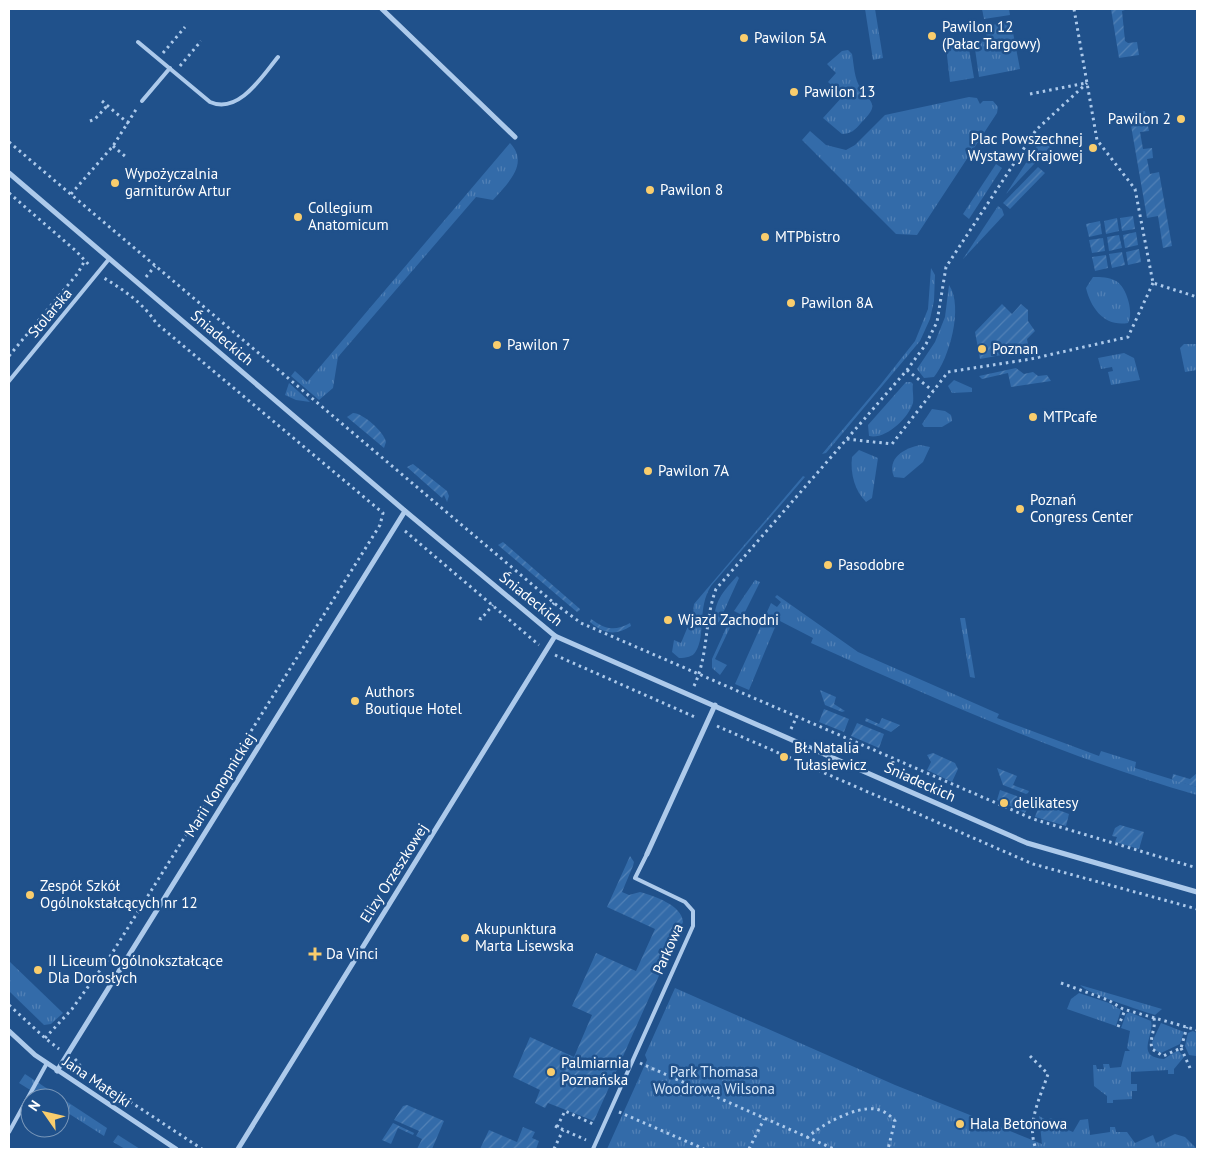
<svg xmlns="http://www.w3.org/2000/svg" width="1206" height="1158" font-family="'PT Sans',sans-serif">
<style>
.grass{fill:url(#grass-tufts)}
.garden{fill:url(#garden-furrows)}
.lines{fill:none;stroke-linecap:round;stroke-linejoin:round}
.path{stroke:#adcaeb;stroke-width:3;stroke-dasharray:2.5 4;stroke-linecap:butt}
.lane{stroke:#adcaeb;stroke-width:4}
.street{stroke:#adcaeb;stroke-width:5}
.poi-dot{fill:#f9cd6d;stroke:#20518b;stroke-width:2}
.labels{text-anchor:middle;stroke-width:5;stroke-linejoin:round;paint-order:stroke}
.poi-label{font-size:15px;fill:#fff;stroke:#20518b;text-anchor:start}
.street-label{font-size:15px;fill:#fff;stroke:#20518b}
.park-label{font-size:15px;fill:#d2e4f8;stroke:#20518b}
</style>
<defs>
<pattern id="grass-tufts" width="24" height="20" patternUnits="userSpaceOnUse" patternTransform="scale(1.25)"><rect width="24" height="20" fill="#336ba9"/><path d="M3 7l-1-3M5 7V3M7 7l1-3M15 17l-1-3M17 17v-4M19 17l1-3" fill="none" stroke="#5281b6"/></pattern>
<pattern id="garden-furrows" width="10" height="10" patternUnits="userSpaceOnUse" patternTransform="scale(1.25)"><rect width="10" height="10" fill="#336ba9"/><path d="M-1 1l2-2M0 10L10 0M9 11l2-2" fill="none" stroke="#5281b6"/></pattern>
</defs>
<rect width="100%" height="100%" fill="#20518b"/>
<g class="grass">
<path d="M865,9H875L883,58L873,60Z"/>
<path d="M982,9H1009L1010,15L984,19Z"/>
<path d="M1011,22L1020,69L979,77L974,42L987,39L985,26Z"/>
<path d="M968,43L974,78L950,82L946,47Z"/>
<path d="M848,50L852,54C854,64 854,80 861,88C873,105 879,105 861,123C855,130 851,134 842,134L823,118L843,96L828,82L836,73L827,64L842,51Z"/>
<path d="M969,97L977,98L980,104L983,101H993L998,107L997,113L917,235L896,234L802,140L810,131L826,145L846,150L855,145L885,115Z"/>
<path d="M1043,142L1050,147L1006,194L1038,144Z"/>
<path d="M510,143C530,164 507,184 493,200L476,197L338,357L333,388L319,400L291,376L295,371L307,382Z"/>
<path d="M996,164L1002,168L969,219L963,214Z"/>
<path d="M998,206L1002,209L1004,215L963,259Z"/>
<path d="M931,268L935,275L934,301L930,319L920,341L826,453L822,454L881,384L915,341L928,309Z"/>
<path d="M1093,277C1101,277 1109,277 1116,281C1127,287 1134,314 1128,323C1105,327 1091,309 1086,288Z"/>
<path d="M949,285C964,307 949,359 934,377L924,378L917,369L935,342L945,317Z"/>
<path d="M1184,344H1197V370L1185,372L1180,348Z"/>
<path d="M1124,353L1134,358L1140,380L1111,385L1108,372L1113,371L1112,367L1101,369L1098,358Z"/>
<path d="M954,380L972,388V392L952,393L948,386Z"/>
<path d="M906,382H911L913,384C912,389 914,397 913,403C908,419 885,440 869,436L868,425Z"/>
<path d="M289,383L308,400L310,402L296,400L285,395Z"/>
<path d="M932,409L945,411L951,415L952,421L942,427H924L922,424Z"/>
<path d="M920,445L930,447L923,462L904,478L894,477C886,458 905,448 920,445Z"/>
<path d="M859,450L878,458L872,498L866,502C855,491 850,474 852,457Z"/>
<path d="M803,476L805,477L711,586C697,608 706,635 696,651C693,657 686,658 679,658L672,652L674,640L681,643L693,614L694,604Z"/>
<path d="M737,576L739,578L719,622L716,623L714,619C716,598 724,591 737,576Z"/>
<path d="M755,580L760,582L745,612L742,615L734,611Z"/>
<path d="M777,595L858,652L999,714L997,718L1099,756L1101,751L1136,762L1135,768L1197,787V795C1064,757 938,700 811,643L813,638L778,620L749,690L735,684L771,603L777,607L781,602L775,597Z"/>
<path d="M732,615L735,617L715,659L727,665L720,675L712,668V659Z"/>
<path d="M960,618H965L975,678L970,677Z"/>
<path d="M9,961L63,1013L51,1024L44,1025L9,991Z"/>
<path d="M1080,985L1162,1009L1155,1015C1142,1011 1086,993 1080,985Z"/>
<path d="M675,988L895,1085L1042,1144L1039,1116L1048,1121L1050,1118L1055,1120L1054,1124L1073,1132L1080,1120L1088,1119L1090,1135L1110,1132V1127H1115L1116,1132H1127L1135,1143L1153,1135L1156,1143L1175,1134L1185,1137L1197,1149H607L647,1060L645,1055Z"/>
<path d="M1079,993L1109,1003L1121,1010L1116,1026L1067,1009L1071,999Z"/>
<path d="M1129,1012L1151,1021C1155,1035 1134,1057 1164,1059L1178,1050L1184,1057L1174,1069V1074H1168V1070L1131,1072V1084H1137V1091H1132V1099L1113,1100V1103H1107V1096L1094,1086L1093,1065H1096L1097,1069H1104L1103,1064H1109L1110,1068L1121,1067L1125,1051H1130L1127,1048L1130,1031L1121,1028L1126,1014Z"/>
<path d="M1161,1023L1184,1032L1180,1044L1161,1053L1154,1050L1152,1042Z"/>
<path d="M1193,1031L1197,1033L1196,1056L1189,1055L1185,1046L1188,1033Z"/>
<path d="M25,1074L107,1128L104,1136L60,1108V1098H43L19,1083Z"/>
<path d="M118,1135L140,1149H125L113,1142Z"/>
</g>
<g class="garden">
<path d="M1111,9H1128L1122,11L1125,41L1128,43L1137,42L1139,55L1119,58Z"/>
<path d="M1145,111L1149,131L1140,132L1143,149L1152,148L1153,158L1147,159L1150,174L1159,172L1172,246L1163,248L1158,216L1147,218L1129,114Z"/>
<path d="M1038,167L1045,173L1010,209L1003,203Z"/>
<path d="M1133,216L1135,229L1122,231L1120,218Z"/>
<path d="M1117,218L1119,231L1106,234L1104,221Z"/>
<path d="M1100,221L1102,234L1089,237L1086,224Z"/>
<path d="M1136,232L1138,245L1125,248L1123,235Z"/>
<path d="M1119,235L1122,248L1109,251L1107,237Z"/>
<path d="M1103,238L1105,251L1092,253L1089,240Z"/>
<path d="M1139,249L1141,262L1128,265L1126,252Z"/>
<path d="M1122,252L1125,265L1112,268L1109,254Z"/>
<path d="M1106,255L1108,268L1095,271L1092,257Z"/>
<path d="M1002,304L1012,314L1021,304L1028,310V321L1035,331L1027,339L1029,350L980,359L975,332Z"/>
<path d="M1016,368L1024,374L1033,372L1038,376L1047,375L1051,381L1011,387L1008,373L982,379L979,376Z"/>
<path d="M353,413C363,413 384,432 386,442L384,448L347,417Z"/>
<path d="M413,464L447,491L449,496L447,502L444,495L442,498L407,467Z"/>
<path d="M503,542L580,609V610L577,612L498,545Z"/>
<path d="M591,619C605,629 614,632 630,623L631,626C616,636 604,634 590,622Z"/>
<path d="M820,690L836,697L834,704L845,711L842,712L825,705Z"/>
<path d="M824,709L849,719L844,732L819,722Z"/>
<path d="M866,718L879,724L882,718L900,725L891,732L865,721Z"/>
<path d="M857,723L884,734L879,748L851,736Z"/>
<path d="M933,753L955,763L958,769L952,782L927,770L931,762L927,755Z"/>
<path d="M997,768L1017,776L1013,785L1029,791L1028,793L1026,794L1003,785Z"/>
<path d="M1197,773V787L1172,780L1173,774L1190,779Z"/>
<path d="M1000,790L1031,801L1025,813L997,800Z"/>
<path d="M1040,803L1069,814L1066,826L1035,817Z"/>
<path d="M1120,825L1144,832L1139,849L1115,842L1117,837L1112,836L1115,828Z"/>
<path d="M630,856L634,862L633,866L622,892L629,895L640,892C654,896 682,905 683,922L594,1121L548,1103L545,1108L535,1103L540,1090L513,1077L530,1037L574,1057L592,1015L572,1006L596,953L636,971L655,929L607,907Z"/>
<path d="M407,1105L444,1121L432,1149H417L422,1139L416,1136L419,1131L394,1120L403,1106Z"/>
<path d="M393,1123L414,1133L413,1135L398,1128L391,1144L382,1140Z"/>
<path d="M523,1127L535,1132L532,1138L539,1141L536,1149H480L489,1130L517,1142Z"/>
</g>
<g class="lines">
<g class="path">
<path d="M1074,9L1097,140L1135,189L1153,283L1197,297"/>
<path d="M163,53L185,27"/>
<path d="M180,66L201,41"/>
<path d="M1030,94L1086,83"/>
<path d="M102,101L129,124"/>
<path d="M90,121L95,119L107,106"/>
<path d="M9,142L554,603L581,623L1033,819L1197,868"/>
<path d="M113,146L126,157"/>
<path d="M9,193L76,251L90,266"/>
<path d="M71,194L113,146L137,108"/>
<path d="M146,277L155,266"/>
<path d="M9,356L78,273L84,262"/>
<path d="M907,370L933,391"/>
<path d="M847,439L892,444L948,372L1031,359L1128,337L1153,283"/>
<path d="M405,531L539,645"/>
<path d="M544,614L554,603"/>
<path d="M479,618L481,619L493,605"/>
<path d="M555,655L697,718"/>
<path d="M694,686C709,654 704,621 716,589L907,370L926,344L937,322L946,267L1036,130L1087,83"/>
<path d="M717,726L1033,864L1197,909"/>
<path d="M791,729L797,716"/>
<path d="M1061,983L1108,1000L1123,1009L1197,1030"/>
<path d="M9,1005L45,1038L59,1049"/>
<path d="M1154,1018C1156,1029 1149,1038 1152,1049L1163,1056L1181,1048L1187,1027"/>
<path d="M1118,1027L1125,1010"/>
<path d="M45,1038L72,1009L109,958L380,525L383,513L156,323C144,304 124,290 104,278"/>
<path d="M1181,1048L1190,1068"/>
<path d="M1030,1056L1048,1074C1040,1098 1026,1124 1036,1149"/>
<path d="M75,1059L85,1072"/>
<path d="M640,1063L834,1149"/>
<path d="M83,1076L85,1072L202,1149"/>
<path d="M619,1112L704,1149"/>
<path d="M555,1126L586,1140"/>
<path d="M557,1127L565,1111L595,1125"/>
<path d="M807,1138C820,1125 856,1106 875,1109C883,1110 890,1115 895,1121L888,1149"/>
<path d="M554,1149L563,1130"/>
<path d="M749,1149L764,1119"/>
</g>
<g class="lane">
<path d="M138,42L210,102C239,115 263,75 278,57"/>
<path d="M142,101L170,68"/>
<path d="M9,381L109,259"/>
<path d="M9,1132L47,1063"/>
<path d="M593,1149L693,926V911L685,902L635,878L647,854"/>
</g>
<g class="street">
<path d="M382,9L515,137"/>
<path d="M9,173L405,511L555,636L1027,843L1197,892"/>
<path d="M647,854L715,705"/>
<path d="M9,1031L35,1055L176,1149"/>
<path d="M57,1071L405,511"/>
<path d="M238,1149L555,636"/>
</g>
</g>
<g class="poi-dot">
<circle cx="932" cy="36" r="5"/>
<circle cx="744" cy="38" r="5"/>
<circle cx="794" cy="92" r="5"/>
<circle cx="1181" cy="119" r="5"/>
<circle cx="1093" cy="148" r="5"/>
<circle cx="115" cy="183" r="5"/>
<circle cx="650" cy="190" r="5"/>
<circle cx="298" cy="217" r="5"/>
<circle cx="765" cy="237" r="5"/>
<circle cx="791" cy="303" r="5"/>
<circle cx="497" cy="345" r="5"/>
<circle cx="982" cy="349" r="5"/>
<circle cx="1033" cy="417" r="5"/>
<circle cx="648" cy="471" r="5"/>
<circle cx="1020" cy="509" r="5"/>
<circle cx="828" cy="565" r="5"/>
<circle cx="668" cy="620" r="5"/>
<circle cx="355" cy="701" r="5"/>
<circle cx="784" cy="757" r="5"/>
<circle cx="1004" cy="803" r="5"/>
<circle cx="30" cy="895" r="5"/>
<circle cx="465" cy="938" r="5"/>
<path d="M312.5 946.5h5v5h5v5h-5v5h-5v-5h-5v-5h5z"/>
<circle cx="38" cy="970" r="5"/>
<circle cx="551" cy="1072" r="5"/>
<circle cx="960" cy="1124" r="5"/>
</g>
<g class="labels">
<g class="poi-label">
<text x="942" y="32">Pawilon 12<tspan x="942" dy="17">(Pałac Targowy)</tspan></text>
<text x="754" y="43">Pawilon 5A</text>
<text x="804" y="97">Pawilon 13</text>
<text x="1171" y="124" text-anchor="end">Pawilon 2</text>
<text x="1083" y="144" text-anchor="end">Plac Powszechnej<tspan x="1083" dy="17">Wystawy Krajowej</tspan></text>
<text x="125" y="179">Wypożyczalnia<tspan x="125" dy="17">garniturów Artur</tspan></text>
<text x="660" y="195">Pawilon 8</text>
<text x="308" y="213">Collegium<tspan x="308" dy="17">Anatomicum</tspan></text>
<text x="775" y="242">MTPbistro</text>
<text x="801" y="308">Pawilon 8A</text>
<text x="507" y="350">Pawilon 7</text>
<text x="992" y="354">Poznan</text>
<text x="1043" y="422">MTPcafe</text>
<text x="658" y="476">Pawilon 7A</text>
<text x="1030" y="505">Poznań<tspan x="1030" dy="17">Congress Center</tspan></text>
<text x="838" y="570">Pasodobre</text>
<text x="678" y="625">Wjazd Zachodni</text>
<text x="365" y="697">Authors<tspan x="365" dy="17">Boutique Hotel</tspan></text>
<text x="794" y="753">Bł. Natalia<tspan x="794" dy="17">Tułasiewicz</tspan></text>
<text x="1014" y="808">delikatesy</text>
<text x="40" y="891">Zespół Szkół<tspan x="40" dy="17">Ogólnokstałcących nr 12</tspan></text>
<text x="475" y="934">Akupunktura<tspan x="475" dy="17">Marta Lisewska</tspan></text>
<text x="326" y="959">Da Vinci</text>
<text x="48" y="966">II Liceum Ogólnokształcące<tspan x="48" dy="17">Dla Dorosłych</tspan></text>
<text x="561" y="1068">Palmiarnia<tspan x="561" dy="17">Poznańska</tspan></text>
<text x="970" y="1129">Hala Betonowa</text>
</g>
<g class="street-label">
<text transform="translate(50 313) rotate(-50)" y="5">Stolarska</text>
<text transform="translate(222 338) rotate(40)" y="5">Śniadeckich</text>
<text transform="translate(531 599) rotate(39)" y="5">Śniadeckich</text>
<text transform="translate(920 782) rotate(24)" y="5">Śniadeckich</text>
<text transform="translate(220 785) rotate(-58)" y="5">Marii Konopnickiej</text>
<text transform="translate(394 873) rotate(-58)" y="5">Elizy Orzeszkowej</text>
<text transform="translate(668 949) rotate(-66)" y="5">Parkowa</text>
<text transform="translate(97 1082) rotate(34)" y="5">Jana Matejki</text>
</g>
<g class="park-label">
<text x="714" y="1077">Park Thomasa<tspan x="714" dy="17">Woodrowa Wilsona</tspan></text>
</g>
</g>
<rect width="1206" height="1158" fill="none" stroke="#ffffff" stroke-width="20"/>
<g transform="translate(45 1113) rotate(304)"><circle r="24" fill="#20518b" stroke="#7997b9"/>
<path d="M0-4L9 19L0 12L-9 19Z" fill="#f9cd6d"/>
<text y="-8" font-size="14" font-weight="bold" text-anchor="middle" fill="#ffffff">N</text>
</g>
</svg>
